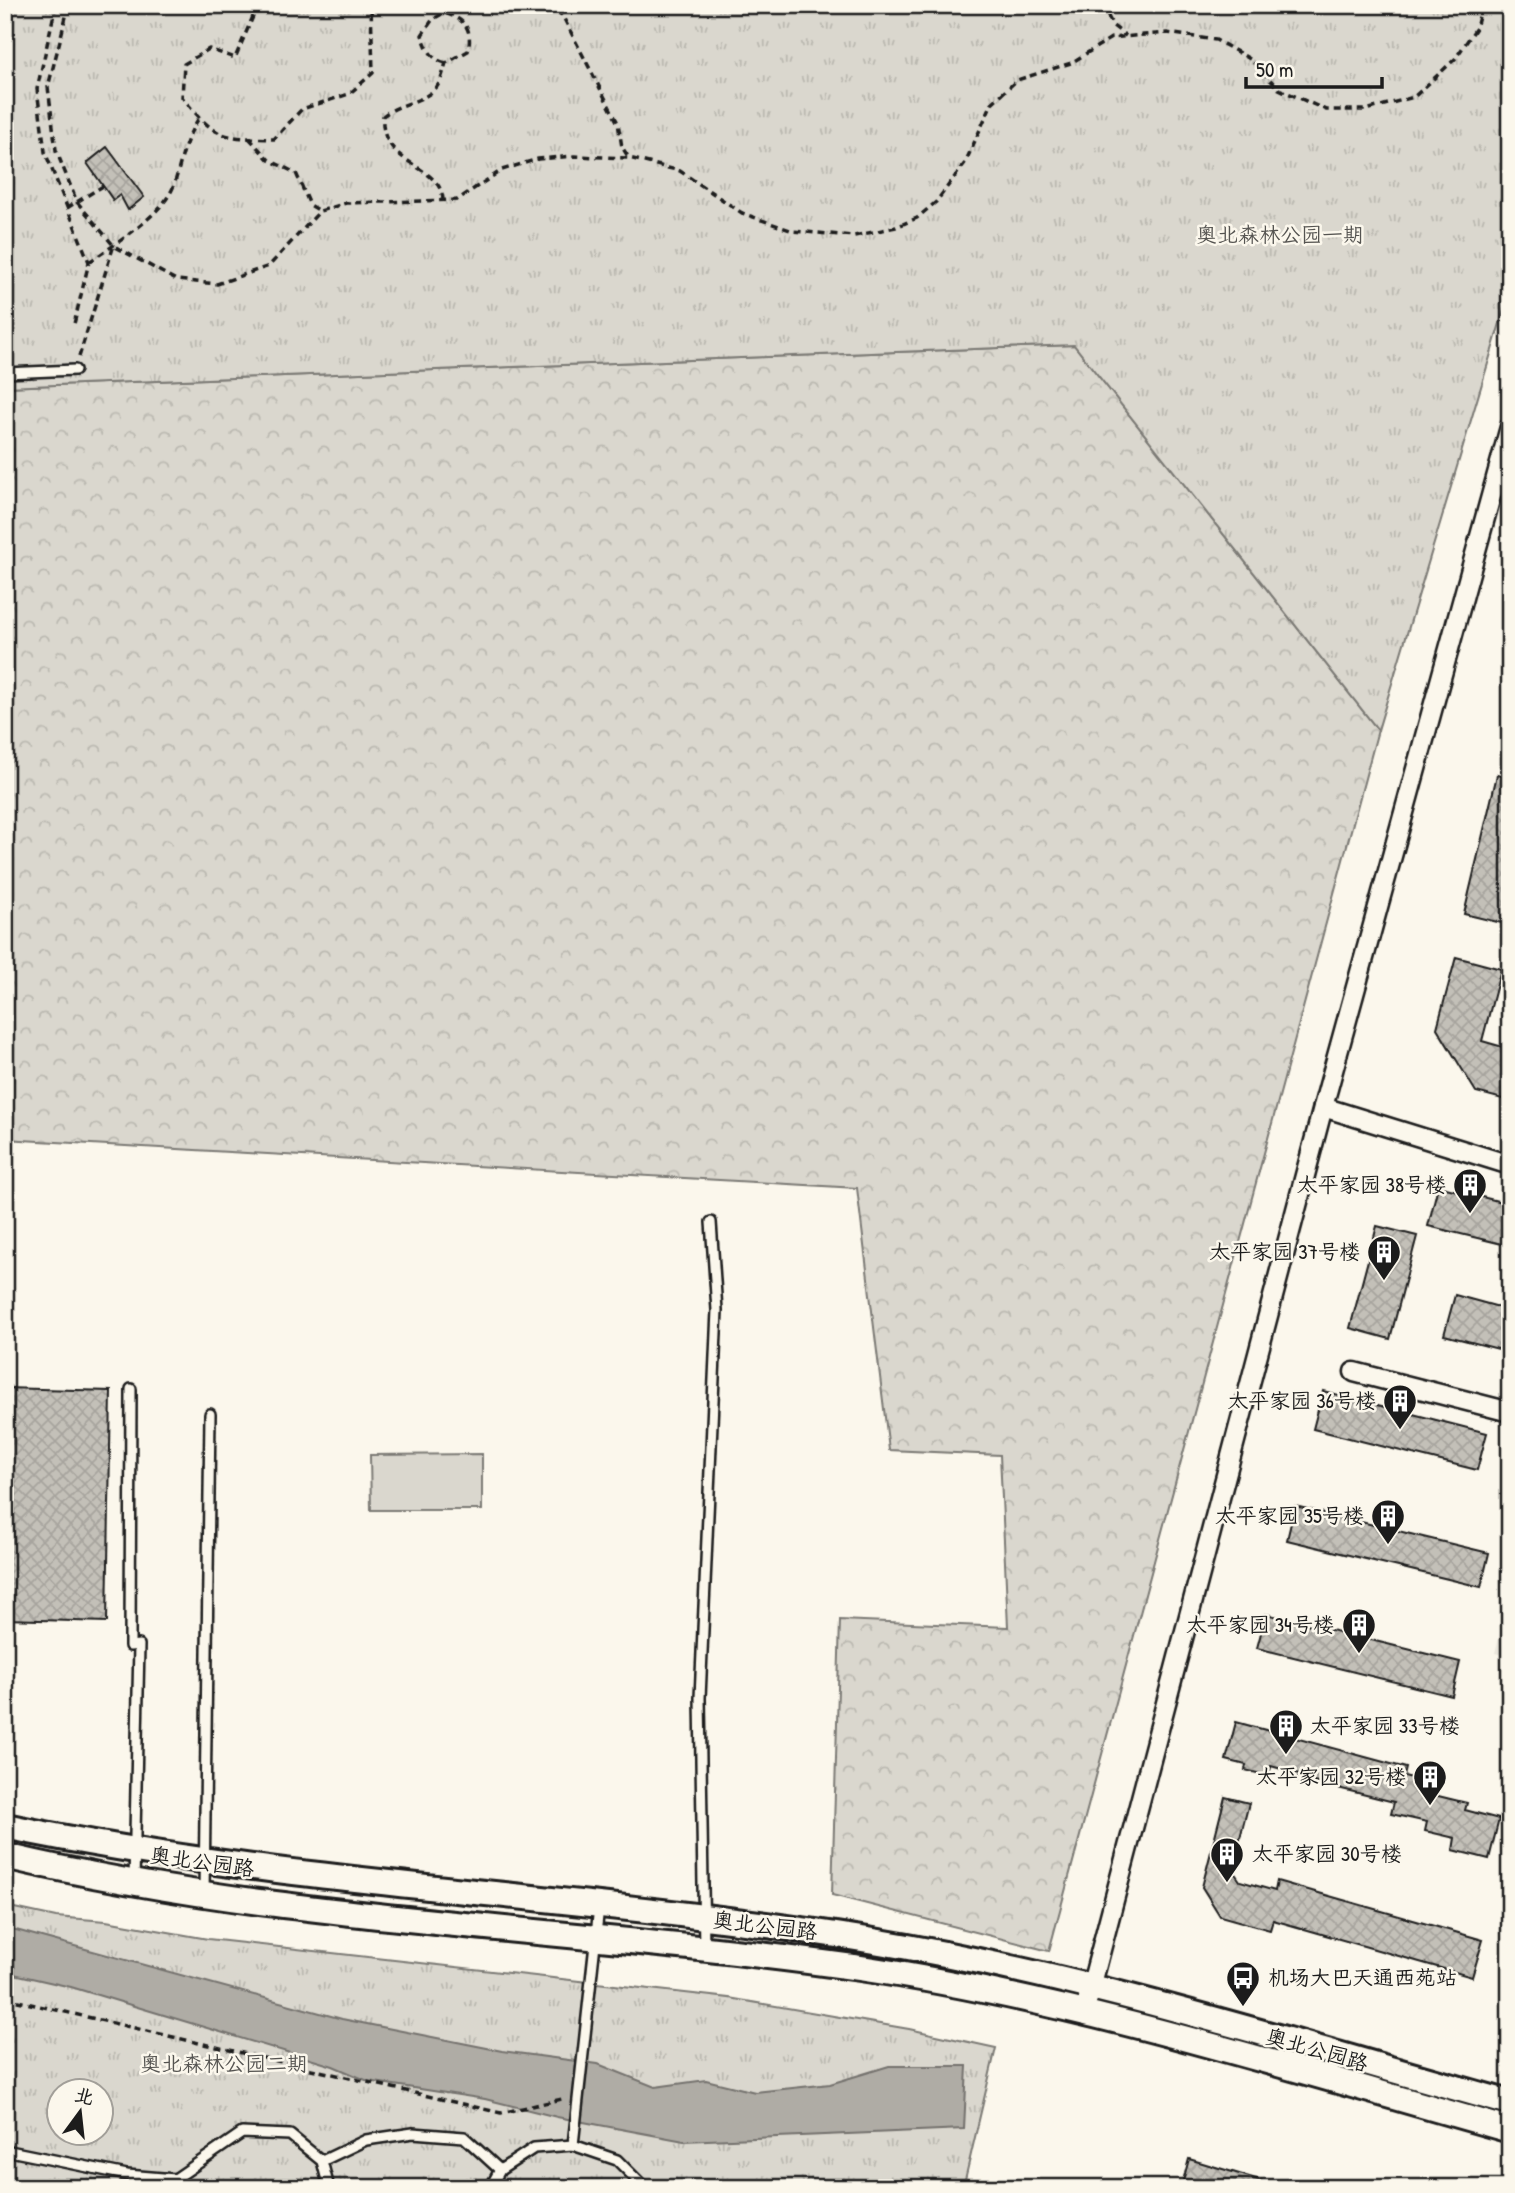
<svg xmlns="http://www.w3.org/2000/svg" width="1515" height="2193" font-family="'Patrick Hand','LXGW WenKai TC',sans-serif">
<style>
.built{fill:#eae6dc}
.forest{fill:url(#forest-crowns);stroke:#7b7a75;stroke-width:2}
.park{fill:url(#park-tufts);stroke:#7b7a75;stroke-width:2;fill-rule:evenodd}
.pitch{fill:#dad7ce;stroke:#7b7a75;stroke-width:2}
.water{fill:#afaca5;stroke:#74726e;stroke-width:2}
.building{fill:url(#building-cross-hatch);stroke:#1c1c1c;stroke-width:2}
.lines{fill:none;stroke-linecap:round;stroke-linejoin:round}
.service-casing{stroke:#1c1c1c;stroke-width:14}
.minor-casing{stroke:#1c1c1c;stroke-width:23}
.secondary-casing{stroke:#1c1c1c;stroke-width:30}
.path{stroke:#1c1c1c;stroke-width:3.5;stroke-dasharray:7 5;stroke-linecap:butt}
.service{stroke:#fbf7ec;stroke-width:9}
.minor{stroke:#fbf7ec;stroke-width:18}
.secondary{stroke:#fbf7ec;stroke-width:24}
.labels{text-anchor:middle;stroke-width:5;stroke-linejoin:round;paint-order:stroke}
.park-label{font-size:21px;fill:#555451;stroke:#fbf7ec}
.poi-label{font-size:21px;fill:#1c1c1c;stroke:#fbf7ec;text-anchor:end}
.street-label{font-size:21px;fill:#1c1c1c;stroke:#fbf7ec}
</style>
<defs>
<pattern id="forest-crowns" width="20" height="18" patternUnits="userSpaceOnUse" patternTransform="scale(1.75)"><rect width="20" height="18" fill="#dad7ce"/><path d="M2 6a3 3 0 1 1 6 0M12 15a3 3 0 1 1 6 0" fill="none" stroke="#bab8b0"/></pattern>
<pattern id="park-tufts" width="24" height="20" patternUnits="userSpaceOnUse" patternTransform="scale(1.75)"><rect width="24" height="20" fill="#dad7ce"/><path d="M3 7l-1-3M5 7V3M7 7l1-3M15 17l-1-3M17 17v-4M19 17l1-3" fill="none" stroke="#bab8b0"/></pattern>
<pattern id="building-cross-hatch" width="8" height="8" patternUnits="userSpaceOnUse" patternTransform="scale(1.75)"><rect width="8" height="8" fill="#c3c0b8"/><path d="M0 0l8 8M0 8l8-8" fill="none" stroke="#a7a49e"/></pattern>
</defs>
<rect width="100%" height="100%" fill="#fbf7ec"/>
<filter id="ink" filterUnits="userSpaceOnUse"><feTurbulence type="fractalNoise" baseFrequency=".0143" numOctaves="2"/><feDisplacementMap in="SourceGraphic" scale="14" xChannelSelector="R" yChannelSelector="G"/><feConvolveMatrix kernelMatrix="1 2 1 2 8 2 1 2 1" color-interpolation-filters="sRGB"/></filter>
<g filter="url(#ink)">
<path class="built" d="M1510,1597V1657L1495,1653Z"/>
<path class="forest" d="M1074,345L1378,730L1049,1951L832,1895L840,1620L1008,1627L1000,1455L889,1450L857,1188L5,1139V387Z"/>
<g class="park">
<path d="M5,5H1510V290L1378,730L1074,345L5,387Z"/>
<path d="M5,1906L56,1917L106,1921L208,1939L729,1998L909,2029L996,2048L963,2188H5ZM60,2092H102V2134H60Z"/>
</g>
<path class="pitch" d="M482,1454V1510H371L370,1455Z"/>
<path class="water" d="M5,1927L342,2019L502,2051L598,2064L655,2087L706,2080L755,2092L830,2084L889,2066H967L964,2129L684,2141L557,2117L485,2099L368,2081L333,2066L71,1987L5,1972Z"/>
<g class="building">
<path d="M107,147L144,197L128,210L120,195L113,200L87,163Z"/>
<path d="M1497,775L1510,778V925L1464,914Z"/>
<path d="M1456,957L1501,969L1482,1041L1510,1049V1101L1476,1092L1437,1028Z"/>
<path d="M1438,1186L1510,1204V1246L1428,1226Z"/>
<path d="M1377,1226L1417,1236L1390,1339L1350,1328Z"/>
<path d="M1455,1295L1510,1310V1352L1444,1335Z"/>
<path d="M5,1388L111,1391L107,1622L5,1619Z"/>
<path d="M1323,1391L1487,1433L1477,1470L1313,1429Z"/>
<path d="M1295,1506L1489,1553L1481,1587L1287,1540Z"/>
<path d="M1266,1614L1460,1662L1452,1696L1257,1648Z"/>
<path d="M1236,1722L1406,1768L1404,1776L1437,1784L1434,1795L1467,1803L1465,1810L1499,1819L1489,1859L1453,1850L1455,1838L1425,1831L1427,1822L1391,1814L1394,1802L1314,1782V1785L1297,1781L1299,1774L1271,1766L1269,1776L1245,1770L1246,1765L1226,1760Z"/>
<path d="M1225,1797L1249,1803L1232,1869L1240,1881L1275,1891L1277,1881L1483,1940L1472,1977L1273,1920L1270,1930L1220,1916L1202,1887Z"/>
<path d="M1189,2159L1273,2184V2188H1181Z"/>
</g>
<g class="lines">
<g class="service-casing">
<g id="service">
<path d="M5,373L75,370"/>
<path d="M131,1389L130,1646L139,1645L134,1882"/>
<path d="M204,1894L210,1414"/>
<path d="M704,1947L700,1698L717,1310L711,1222"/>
<path d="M573,2145L599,1907"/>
<path d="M5,2150L127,2175L175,2179L242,2133L290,2135L322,2161L366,2140L413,2133L464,2137L500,2170"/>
<path d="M322,2161L329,2188"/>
<path d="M490,2188L500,2170L534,2148L573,2145L617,2160L645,2188"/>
</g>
</g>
<g class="minor-casing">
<g id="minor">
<path d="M1323,1107L1510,1165"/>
<path d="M1354,1372L1510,1412"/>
<path d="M1088,1999L1323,1107L1510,427"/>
</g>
</g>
<g class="secondary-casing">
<g id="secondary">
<path d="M5,1826C290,1886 581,1893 868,1940C1086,1976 1297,2044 1510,2103"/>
<path d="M5,1856C286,1923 575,1927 860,1968C1081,2001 1295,2070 1510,2130"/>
</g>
</g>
<g class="path">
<path d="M56,5L37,89L45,152L89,262L74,324"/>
<path d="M69,5L48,87L56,150L77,202L114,246L176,280L217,284L269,266L320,211L346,203L457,200L502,170L538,159L574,156L629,158L680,171L742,213L793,231L854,236L896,227L917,218L936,202L965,163L992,103L1017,80L1071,63L1111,38L1167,33L1216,40L1250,59L1279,89L1326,110H1366L1414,97L1455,59L1476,28L1482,5"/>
<path d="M258,5L235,58L209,49L184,64L182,97C217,140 220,137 274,139L302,109L349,94L373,73L371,5"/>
<path d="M546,5L562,15L618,123L622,147L629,158"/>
<path d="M1102,5L1113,26L1126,36"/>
<path d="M249,138L269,160L296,173L310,205L320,211"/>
<path d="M443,200C441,163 379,166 383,116C398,103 428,102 438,85C442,79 444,69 446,63L468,51C473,29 465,19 444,13L433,19L422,35C427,48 431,60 446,63"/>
<path d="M67,208L103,186"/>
<path d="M89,262C114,245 164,214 174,185C182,160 184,140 199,118"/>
<path d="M79,357L113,248"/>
<path d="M5,1998L501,2113L562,2099"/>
</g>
<use href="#service" class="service"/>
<use href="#minor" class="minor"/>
<use href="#secondary" class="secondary"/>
</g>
</g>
<defs>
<g id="building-pin" transform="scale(1.75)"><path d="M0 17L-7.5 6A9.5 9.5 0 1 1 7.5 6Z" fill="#1c1c1c" stroke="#fbf7ec"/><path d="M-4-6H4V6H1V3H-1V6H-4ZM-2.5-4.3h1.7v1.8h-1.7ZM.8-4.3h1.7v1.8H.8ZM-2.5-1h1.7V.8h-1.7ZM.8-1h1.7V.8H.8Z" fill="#fff"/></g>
<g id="bus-pin" transform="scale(1.75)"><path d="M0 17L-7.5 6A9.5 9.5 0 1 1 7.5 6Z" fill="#1c1c1c" stroke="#fbf7ec"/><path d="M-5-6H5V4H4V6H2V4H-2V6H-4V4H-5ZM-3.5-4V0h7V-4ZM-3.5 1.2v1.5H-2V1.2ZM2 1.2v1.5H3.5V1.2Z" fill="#fff"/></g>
</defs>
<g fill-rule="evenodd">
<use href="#building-pin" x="1470" y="1185"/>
<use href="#building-pin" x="1384" y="1252"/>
<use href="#building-pin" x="1400" y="1401"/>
<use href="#building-pin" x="1388" y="1516"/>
<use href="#building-pin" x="1359" y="1625"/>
<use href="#building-pin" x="1286" y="1726"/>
<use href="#building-pin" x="1430" y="1777"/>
<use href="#building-pin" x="1227" y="1854"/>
<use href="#bus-pin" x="1243" y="1978"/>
</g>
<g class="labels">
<g class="park-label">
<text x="1280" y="242">奥北森林公园一期</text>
<text x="224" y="2071">奥北森林公园二期</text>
</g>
<g class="poi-label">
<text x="1446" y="1192">太平家园 38号楼</text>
<text x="1360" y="1259">太平家园 37号楼</text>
<text x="1376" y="1408">太平家园 36号楼</text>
<text x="1364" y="1523">太平家园 35号楼</text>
<text x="1334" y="1632">太平家园 34号楼</text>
<text x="1310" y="1733" text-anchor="start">太平家园 33号楼</text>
<text x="1406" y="1784">太平家园 32号楼</text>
<text x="1252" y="1861" text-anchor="start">太平家园 30号楼</text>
<text x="1268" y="1985" text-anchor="start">机场大巴天通西苑站</text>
</g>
<g class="street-label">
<text transform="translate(202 1862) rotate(8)" y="7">奥北公园路</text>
<text transform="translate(765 1926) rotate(7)" y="7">奥北公园路</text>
<text transform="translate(1317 2050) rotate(16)" y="7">奥北公园路</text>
</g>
</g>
<rect width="1515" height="2193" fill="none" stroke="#fbf7ec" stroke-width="28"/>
<rect x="14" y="14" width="1487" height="2165" fill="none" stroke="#1c1c1c" stroke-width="2.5" filter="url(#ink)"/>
<g transform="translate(80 2112) rotate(15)"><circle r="33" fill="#fbf7ec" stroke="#a29f99" stroke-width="2"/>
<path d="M0-5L12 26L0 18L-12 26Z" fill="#1c1c1c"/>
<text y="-10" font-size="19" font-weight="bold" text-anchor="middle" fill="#1c1c1c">北</text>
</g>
<path d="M1246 77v10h136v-10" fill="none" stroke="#1c1c1c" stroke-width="3.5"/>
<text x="1256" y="77" font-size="21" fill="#1c1c1c" stroke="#fbf7ec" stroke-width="5" paint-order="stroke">50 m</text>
</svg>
